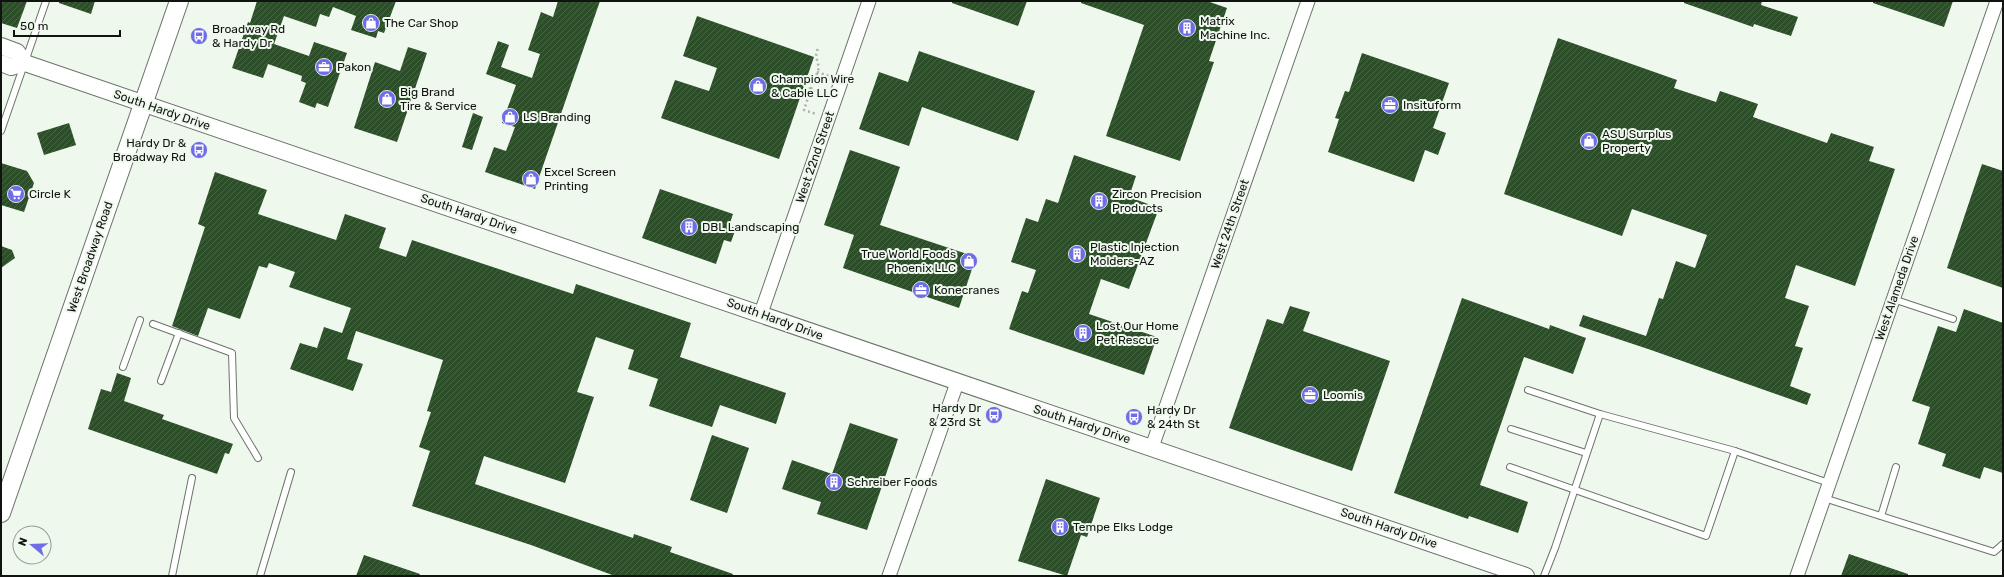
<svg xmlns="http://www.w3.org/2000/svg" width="2004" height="577" font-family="Rubik,sans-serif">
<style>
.building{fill:url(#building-hatch)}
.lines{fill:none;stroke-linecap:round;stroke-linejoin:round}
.service-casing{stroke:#6b736a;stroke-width:8}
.minor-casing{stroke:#6b736a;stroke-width:15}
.tertiary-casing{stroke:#6b736a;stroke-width:18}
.secondary-casing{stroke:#6b736a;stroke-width:20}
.path{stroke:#aab2a9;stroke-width:2.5;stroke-dasharray:2 3;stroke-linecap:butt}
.service{stroke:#fff;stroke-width:6}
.minor{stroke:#fff;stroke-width:13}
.tertiary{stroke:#fff;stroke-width:16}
.secondary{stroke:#fff;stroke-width:18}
.labels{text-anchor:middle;stroke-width:4;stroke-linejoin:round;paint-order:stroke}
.poi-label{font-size:12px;fill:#10130f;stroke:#eef8ed;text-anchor:start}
.street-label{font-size:12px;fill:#10130f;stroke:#eef8ed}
</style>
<defs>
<pattern id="building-hatch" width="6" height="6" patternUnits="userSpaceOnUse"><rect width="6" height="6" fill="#2c4e28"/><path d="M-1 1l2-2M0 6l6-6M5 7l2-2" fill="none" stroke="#486345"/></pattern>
</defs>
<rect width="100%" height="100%" fill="#eef8ed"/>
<g class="building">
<path d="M1,1H27L17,28L1,23Z"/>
<path d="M59,1H95L91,14L59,3Z"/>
<path d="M257,1H396L384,33L378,31L376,38L351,30L356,16L333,7L329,17L320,14L316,27L284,16L274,44L309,56L314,42L347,53L328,107L317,103L315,108L299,102L306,83L301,81L302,76L268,64L263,78L232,68L248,22L250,23Z"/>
<path d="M558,1H600L535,189L485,172L494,147L506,151L515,127L502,123L516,85L486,74L498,41L509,45L501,67L532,78L540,54L528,50L541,12L553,17Z"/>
<path d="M952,1H1027L1018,26L952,3Z"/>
<path d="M1081,1H1207L1227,8L1209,61L1214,62L1180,161L1106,136L1144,25L1081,3Z"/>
<path d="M1684,1H1762L1761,5L1798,17L1791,36L1754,24L1753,27L1684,3Z"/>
<path d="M1873,1H1953L1944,27L1873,3Z"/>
<path d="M697,16L814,57L779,159L661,118L675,80L709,91L717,68L683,56Z"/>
<path d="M1558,38L1677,80L1674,88L1716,102L1720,91L1758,104L1753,117L1827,143L1831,133L1874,147L1869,161L1895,169L1855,286L1796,265L1785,298L1809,306L1795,346L1803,348L1790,386L1811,394L1807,405L1651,350L1579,326L1583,315L1646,336L1659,298L1663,299L1676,261L1695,268L1707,235L1632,209L1622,236L1504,194Z"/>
<path d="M408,47L427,53L397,142L354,128L375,62L400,71Z"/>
<path d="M919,51L1035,91L1018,141L922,107L909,146L859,129L879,72L908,82Z"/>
<path d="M1362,53L1449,83L1433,128L1446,133L1438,155L1425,150L1414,182L1328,152L1339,119L1335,118L1345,91L1349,92Z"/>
<path d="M473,113L483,117L472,150L462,147Z"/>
<path d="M69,123L76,145L44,155L37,133Z"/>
<path d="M850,150L900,167L880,225L976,257L959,308L843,268L854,235L824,225Z"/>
<path d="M1074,155L1136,176L1129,197L1159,208L1129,289L1101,279L1089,314L1157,337L1144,375L1009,329L1022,291L1028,293L1036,270L1011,262L1026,218L1038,222L1046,199L1058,203Z"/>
<path d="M1,163L27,171L34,183L24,212L1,205Z"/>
<path d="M1982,164L2003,171V288L1947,268Z"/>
<path d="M215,172L267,190L258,214L336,240L345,214L386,228L379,248L406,257L412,240L573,294L576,284L691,323L680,357L786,393L776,424L720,405L712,427L649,406L658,379L628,369L634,350L596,337L577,392L594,397L565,483L484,456L475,484L633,538L634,534L672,547L670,552L733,574L732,576H615L531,545L412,506L430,451L419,447L431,412L427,411L443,360L356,331L347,359L363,364L353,391L290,369L300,343L317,348L324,327L342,333L351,308L289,287L295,272L269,263L267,268L259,266L240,319L208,308L198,336L172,326L205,227L198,224Z"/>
<path d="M660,189L733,214L729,226L736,228L731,242L724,240L716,264L642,238Z"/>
<path d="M1,246L12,250L15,258L1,268Z"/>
<path d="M1462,298L1549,329L1550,325L1586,338L1573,374L1524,357L1480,485L1528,502L1518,533L1469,516L1468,519L1394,493Z"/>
<path d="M1290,306L1310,312L1303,331L1390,361L1352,471L1229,428L1267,319L1283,324Z"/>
<path d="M1964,309L2003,323V473L1984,467L1980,479L1942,466L1946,454L1918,444L1930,407L1912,401L1938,326L1956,332Z"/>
<path d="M117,373L131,378L124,401L164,415L162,419L233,444L229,454L225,453L217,474L88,429L101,389L111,392Z"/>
<path d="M850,423L898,439L867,530L817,514L821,502L782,489L792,460L832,474Z"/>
<path d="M712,435L749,448L727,513L690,500Z"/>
<path d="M1046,479L1100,498L1087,537L1081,535L1067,576L1018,561Z"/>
<path d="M1849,554L1908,574V576H1841Z"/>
<path d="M364,555L420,574L419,576H356Z"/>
</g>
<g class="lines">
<g class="service-casing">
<g id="service">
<path d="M1,131L46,1"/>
<path d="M1893,299L1953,319"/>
<path d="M153,324L232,353L234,418L258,458"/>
<path d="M123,367L140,320"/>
<path d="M161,381L179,333"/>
<path d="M1528,390L1600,414L1555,548L1544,576"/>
<path d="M1600,414L1735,451L1829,483"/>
<path d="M1511,429L1586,453"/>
<path d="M1510,467L1706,536L1735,451"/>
<path d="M1824,498L1994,552L2003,544"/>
<path d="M1881,516L1896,467"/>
<path d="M172,576L192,478"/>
<path d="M260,576L291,472"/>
</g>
</g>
<g class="minor-casing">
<g id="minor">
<path d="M761,313L869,1"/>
<path d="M1152,447L1308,1"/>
<path d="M889,576L957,383"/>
<path d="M1797,576L1997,1"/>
</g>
</g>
<g class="tertiary-casing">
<g id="tertiary">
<path d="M1,46L17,52L25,63"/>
<path d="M1,63L11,67L25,63L1526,576"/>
</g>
</g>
<g class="secondary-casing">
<path id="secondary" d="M1,513L179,1"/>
</g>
<g class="path">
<path d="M817,72L829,76"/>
<circle cx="810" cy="92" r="3.5"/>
<path d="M811,89L819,68L816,56L818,47"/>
<path d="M809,95L804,110L816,114"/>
</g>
<use href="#service" class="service"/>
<use href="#minor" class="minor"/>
<use href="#tertiary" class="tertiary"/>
<use href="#secondary" class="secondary"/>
</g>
<defs>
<g id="shop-disc" transform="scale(0.9)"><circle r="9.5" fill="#6e6ce7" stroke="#eef8ed"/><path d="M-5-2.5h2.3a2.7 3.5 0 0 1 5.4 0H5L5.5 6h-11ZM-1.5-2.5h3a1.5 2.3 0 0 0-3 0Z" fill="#fff"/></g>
<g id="building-disc" transform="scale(0.9)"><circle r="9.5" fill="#6e6ce7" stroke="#eef8ed"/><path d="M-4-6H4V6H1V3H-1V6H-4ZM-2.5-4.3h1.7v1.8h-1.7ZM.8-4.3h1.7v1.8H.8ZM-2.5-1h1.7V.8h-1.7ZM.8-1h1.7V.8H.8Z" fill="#fff"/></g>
<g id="bus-disc" transform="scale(0.9)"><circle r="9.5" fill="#6e6ce7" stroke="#eef8ed"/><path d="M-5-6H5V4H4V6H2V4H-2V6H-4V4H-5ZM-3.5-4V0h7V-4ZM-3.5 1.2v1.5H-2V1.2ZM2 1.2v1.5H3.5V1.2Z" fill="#fff"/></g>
<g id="office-disc" transform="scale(0.9)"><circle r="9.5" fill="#6e6ce7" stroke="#eef8ed"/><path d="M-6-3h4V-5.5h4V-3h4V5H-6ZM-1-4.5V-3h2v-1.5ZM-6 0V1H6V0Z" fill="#fff"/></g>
<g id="supermarket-disc" transform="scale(0.9)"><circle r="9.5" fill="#6e6ce7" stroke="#eef8ed"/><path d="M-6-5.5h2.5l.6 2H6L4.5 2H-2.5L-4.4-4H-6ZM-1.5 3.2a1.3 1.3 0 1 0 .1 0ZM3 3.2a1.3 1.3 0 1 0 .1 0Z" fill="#fff"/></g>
</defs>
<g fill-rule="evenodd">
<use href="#shop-disc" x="371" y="23"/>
<use href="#building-disc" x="1187" y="28"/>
<use href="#bus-disc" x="199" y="36"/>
<use href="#office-disc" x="324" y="67"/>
<use href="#shop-disc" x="758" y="86"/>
<use href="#shop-disc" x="387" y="99"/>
<use href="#office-disc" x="1390" y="105"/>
<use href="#shop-disc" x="510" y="117"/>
<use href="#shop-disc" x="1589" y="141"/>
<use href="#bus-disc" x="199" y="150"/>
<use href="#shop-disc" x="531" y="179"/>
<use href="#supermarket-disc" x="16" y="194"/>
<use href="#building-disc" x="1099" y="201"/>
<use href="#building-disc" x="689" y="227"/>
<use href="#building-disc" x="1077" y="254"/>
<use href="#shop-disc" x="969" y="261"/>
<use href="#office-disc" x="921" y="290"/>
<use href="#building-disc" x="1083" y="333"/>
<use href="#office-disc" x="1310" y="395"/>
<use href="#bus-disc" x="994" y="415"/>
<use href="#bus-disc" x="1134" y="417"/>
<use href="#building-disc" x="834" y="482"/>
<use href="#building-disc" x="1060" y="527"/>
</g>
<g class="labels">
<g class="poi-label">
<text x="1200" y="25">Matrix<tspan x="1200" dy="14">Machine Inc.</tspan></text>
<text x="384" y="27">The Car Shop</text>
<text x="212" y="33">Broadway Rd<tspan x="212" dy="14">&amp; Hardy Dr</tspan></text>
<text x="337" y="71">Pakon</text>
<text x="771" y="83">Champion Wire<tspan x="771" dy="14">&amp; Cable LLC</tspan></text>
<text x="400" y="96">Big Brand<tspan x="400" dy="14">Tire &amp; Service</tspan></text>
<text x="1403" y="109">Insituform</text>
<text x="523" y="121">LS Branding</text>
<text x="1602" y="138">ASU Surplus<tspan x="1602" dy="14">Property</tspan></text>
<text x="186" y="147" text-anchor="end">Hardy Dr &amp;<tspan x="186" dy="14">Broadway Rd</tspan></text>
<text x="544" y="176">Excel Screen<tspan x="544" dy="14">Printing</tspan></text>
<text x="29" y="198">Circle K</text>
<text x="1112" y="198">Zircon Precision<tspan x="1112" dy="14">Products</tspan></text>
<text x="702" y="231">DBL Landscaping</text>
<text x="1090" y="251">Plastic Injection<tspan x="1090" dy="14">Molders-AZ</tspan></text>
<text x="956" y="258" text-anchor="end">True World Foods<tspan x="956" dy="14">Phoenix LLC</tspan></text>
<text x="934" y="294">Konecranes</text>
<text x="1096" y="330">Lost Our Home<tspan x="1096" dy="14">Pet Rescue</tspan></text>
<text x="1323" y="399">Loomis</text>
<text x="981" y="412" text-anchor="end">Hardy Dr<tspan x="981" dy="14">&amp; 23rd St</tspan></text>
<text x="1147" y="414">Hardy Dr<tspan x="1147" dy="14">&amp; 24th St</tspan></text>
<text x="847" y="486">Schreiber Foods</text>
<text x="1073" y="531">Tempe Elks Lodge</text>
</g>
<g class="street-label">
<text transform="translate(162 110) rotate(19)" y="4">South Hardy Drive</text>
<text transform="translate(815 157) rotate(-71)" y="4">West 22nd Street</text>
<text transform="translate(469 214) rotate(19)" y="4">South Hardy Drive</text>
<text transform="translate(1230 224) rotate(-71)" y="4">West 24th Street</text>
<text transform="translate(90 257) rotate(-71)" y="4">West Broadway Road</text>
<text transform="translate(1897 288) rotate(-71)" y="4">West Alameda Drive</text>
<text transform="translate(775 319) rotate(20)" y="4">South Hardy Drive</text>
<text transform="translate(1082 424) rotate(18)" y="4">South Hardy Drive</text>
<text transform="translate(1389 528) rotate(19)" y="4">South Hardy Drive</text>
</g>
</g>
<rect width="2004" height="577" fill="none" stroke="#10130f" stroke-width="4"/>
<g transform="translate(32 545) rotate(289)"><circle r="19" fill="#eef8ed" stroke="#959c94"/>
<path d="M0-3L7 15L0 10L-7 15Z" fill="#6e6ce7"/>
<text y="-6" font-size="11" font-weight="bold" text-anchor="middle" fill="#10130f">N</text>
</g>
<path d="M14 30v6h106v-6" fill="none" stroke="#10130f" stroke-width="2"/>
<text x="20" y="30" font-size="12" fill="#10130f" stroke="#eef8ed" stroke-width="3" paint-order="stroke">50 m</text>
</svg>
